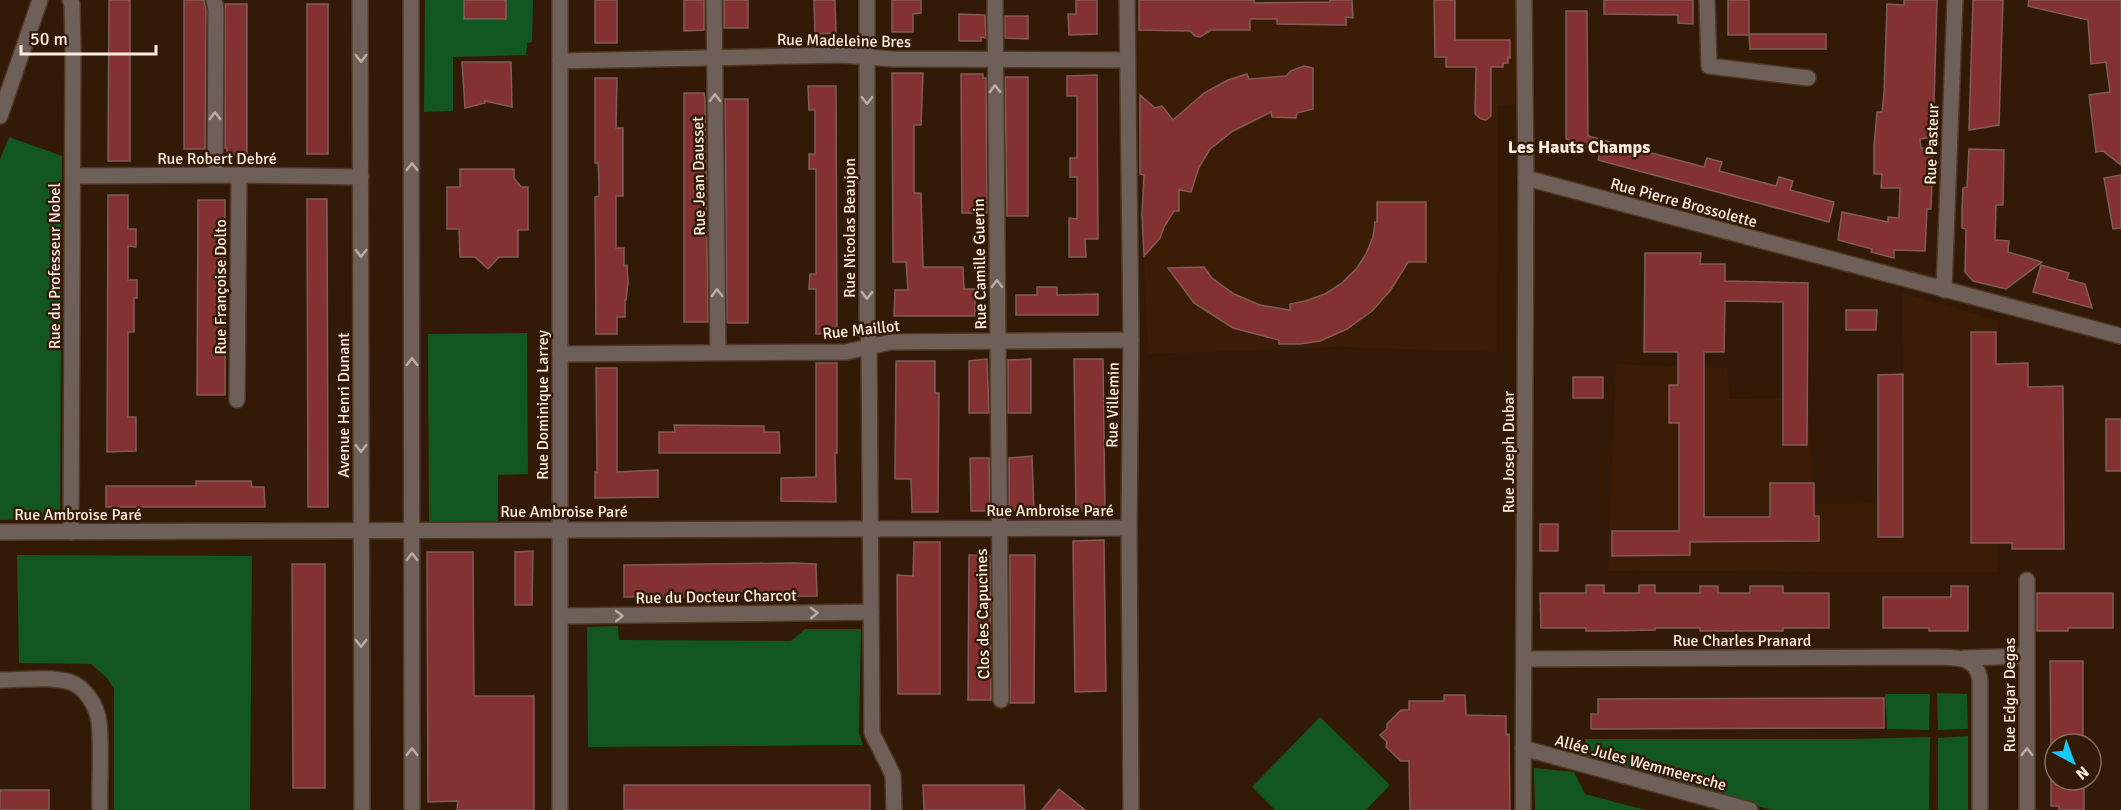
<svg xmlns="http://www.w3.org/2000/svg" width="2121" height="810" font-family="Signika,sans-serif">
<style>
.built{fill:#3b1d05}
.green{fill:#125721}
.building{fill:#843231;stroke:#805c59;stroke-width:1.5}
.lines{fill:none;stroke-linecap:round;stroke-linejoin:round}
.minor-casing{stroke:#4f3726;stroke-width:18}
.minor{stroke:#6e6058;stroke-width:15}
.oneway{stroke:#bdada3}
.labels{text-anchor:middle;stroke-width:5;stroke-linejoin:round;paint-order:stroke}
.street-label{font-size:16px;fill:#feece1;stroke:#321a07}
.neighbourhood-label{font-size:18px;font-weight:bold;fill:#feece1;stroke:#321a07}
</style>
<rect width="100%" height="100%" fill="#321a07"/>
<g class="built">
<path d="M1137,0H1515L1516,104L1498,106L1497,352L1340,347L1148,354L1137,80Z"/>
<path d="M1902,293L1997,320V572L1608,571L1616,364L1727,368L1730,399L1808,398L1814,504L1877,503L1878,375L1903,374Z"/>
</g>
<g class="green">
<path d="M425,0H533L532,42L527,43L526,55L453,57V111L424,112Z"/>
<path d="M9,137L62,156L60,519L0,520V159Z"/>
<path d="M527,333L528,474L498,475V521L429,522L428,334Z"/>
<path d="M17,555L252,556L250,810H114V689L107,678L91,664L19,663Z"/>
<path d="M618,626L619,640L791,641L805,629H861L859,733L863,745L588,747L587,627Z"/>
<path d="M1937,693L1967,694L1968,729L1938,730Z"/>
<path d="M1885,694H1930L1929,730L1887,729Z"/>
<path d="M1320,717L1390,785L1366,810H1275L1252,787Z"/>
<path d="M1968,736V810H1938V738Z"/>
<path d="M1930,737L1929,810H1772L1587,759L1585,739H1853Z"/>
<path d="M1534,768L1574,772L1585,794L1645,810H1535Z"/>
</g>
<g class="building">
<path d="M109,0H130V161H108Z"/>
<path d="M184,0H204L206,10L205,149H184Z"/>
<rect x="464" y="0" width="42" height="19"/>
<rect x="595" y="0" width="22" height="43"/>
<path d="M684,0H704V30L684,31Z"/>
<rect x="724" y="0" width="24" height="28"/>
<path d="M814,0H835L836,33L815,34Z"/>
<path d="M892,0H921V13L913,14V32H892Z"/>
<path d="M1076,0H1097V34L1069,35L1068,14H1076Z"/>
<path d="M1139,0H1254V3L1330,2V0H1352L1353,18L1346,17V25L1277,24V19H1250V30H1211L1200,37L1195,36L1190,31L1139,30Z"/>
<path d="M1434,0H1455V40H1510V58L1508,57V63H1503V67H1491V116L1486,120L1481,119L1475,114L1476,67H1446V57H1435Z"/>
<path d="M1604,0H1693V24L1678,23V15L1604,14Z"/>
<path d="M1728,0H1749V34H1826V49H1750L1749,35H1728Z"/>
<path d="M1904,0H1937L1933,137L1920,139L1921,148H1933L1931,209H1927L1925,251L1894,250V258L1871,252L1872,249L1838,240L1842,212L1888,222V217L1899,218L1900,188H1881L1882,174H1874V146L1877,112H1882L1884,93L1887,4L1904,5Z"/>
<path d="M1973,0H2003L1999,125L1969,130Z"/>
<path d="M2029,0H2121V165L2103,151L2096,152L2089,95L2110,92L2106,62L2091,64L2088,20L2028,6Z"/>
<path d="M225,4H247V155H227V148H225Z"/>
<rect x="307" y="4" width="21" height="150"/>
<path d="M1566,11H1587L1588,136L1704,167L1707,158L1722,162L1719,171L1776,186L1779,177L1793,181L1790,190L1834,202L1829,222L1598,160L1601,148H1574V141L1566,139Z"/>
<path d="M959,14L985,15L986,38L981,37V41H959Z"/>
<path d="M1005,16H1028V39L1005,38Z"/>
<path d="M462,62H511L512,107L485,101V103L465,108Z"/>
<path d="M1304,66L1313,68V109L1297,113L1296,118L1272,117L1271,112L1233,131L1210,149L1199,167L1191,192L1179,190V211H1174L1164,227L1160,238L1144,256L1142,214L1144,175L1140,174V95L1155,108L1162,106L1173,120L1204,93L1228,80L1247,74L1249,79L1286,76L1291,71Z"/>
<path d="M892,73H923L921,125H914V193H921L923,267H963L964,289H975V316H894L895,290H908L906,262H893Z"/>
<path d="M961,74H983V78H986L987,213H962Z"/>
<path d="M1097,75L1098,239H1085L1086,257H1069V218L1077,219V177H1070V158H1077V96H1067V76Z"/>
<path d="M1005,77H1028V216H1007Z"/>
<path d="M595,78H617L616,128H623V196H616V248H624V266L627,265L628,283L626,300H625V317H617V334H596L595,197L599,196V180L598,163H595Z"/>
<path d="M808,86H836L837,333L816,334V289H809L810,274H816V169H809V154H815V110H809Z"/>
<path d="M684,93H704L705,99L708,322H684Z"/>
<path d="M725,99H748V323H728L727,322Z"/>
<path d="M1969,149L2004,150L2003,205H1996L1995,240L2009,241L2008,252L2042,262L2006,289L1973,281L1965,272L1966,229L1962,228V210L1963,188L1967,187Z"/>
<path d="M460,169H514V178L521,187H528V230H518V257H499L488,269L475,257H460L459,229H447V187H460Z"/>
<path d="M2121,175V228L2113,229L2104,178Z"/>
<path d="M108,195H128V229H136V247L128,246V280H137V298H134V332H128V417H136V451L107,452Z"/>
<path d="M307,199H327L328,507H308Z"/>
<path d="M198,200H225V395H197Z"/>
<path d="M1377,202H1426V262H1408L1390,291L1372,311L1347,329L1320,341L1300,344H1279V340L1233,328L1194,303L1168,268L1204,267L1212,278L1234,294L1260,305L1290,310V304L1305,301L1325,294L1342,283L1357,268L1366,254L1373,237L1375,222H1377Z"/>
<path d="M1645,253H1701L1700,264H1725V281L1808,283L1807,445H1783V302L1725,301L1724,352H1704V517H1770V483H1814V516H1819V541L1690,542V555L1612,556V531H1679V423H1669V385H1678V352H1644Z"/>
<path d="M2041,265L2069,273L2067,279L2085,284L2092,308L2033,292Z"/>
<path d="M1037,287H1057V295L1098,294V315H1016V295H1037Z"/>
<path d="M1846,310H1877L1876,330H1846Z"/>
<path d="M1971,332H1996V364L2028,363V387L2063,386L2064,549H2012V543H1971Z"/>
<path d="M987,359L989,413H969V361Z"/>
<path d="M1031,359V413H1008V360Z"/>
<path d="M1074,359H1103L1105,510L1076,511Z"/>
<path d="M896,361H935V393H939L938,512H912L911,479H895Z"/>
<path d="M816,363H837V453H835L836,502L781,501V478L816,477Z"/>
<path d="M596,368H617V472L658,470V497L595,498V472H597Z"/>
<path d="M1903,374V537H1878V375Z"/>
<rect x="1573" y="377" width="30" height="21"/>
<rect x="2106" y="419" width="15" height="52"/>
<path d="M674,425L764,426V432H779L780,453H659V432H675Z"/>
<path d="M1032,456L1034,511L1009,510V458Z"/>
<path d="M970,458H989L990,511H971Z"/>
<path d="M196,481H251L252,487H264L265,507H106V486H196Z"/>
<rect x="1540" y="524" width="18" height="27"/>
<path d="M1104,540L1106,691L1075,692L1073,541Z"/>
<path d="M914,542H940V694H898L897,575L913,576Z"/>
<path d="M533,551L532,605H515V552Z"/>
<path d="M427,552H473L474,696H534V810H457L458,801L428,802Z"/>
<path d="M969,555L990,556L991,700H968Z"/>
<path d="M1010,555H1035L1034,703H1010Z"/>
<path d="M794,563L816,564L817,596L624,597V565Z"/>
<path d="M292,564H325V788H293Z"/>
<path d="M1586,585H1604V593H1639V585H1655V593H1700V586H1718V593H1750V586H1783V593H1829V628H1783V631H1700V628H1655V630L1604,631H1586V628H1541L1540,593H1586Z"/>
<path d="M1951,586H1968V631H1929V628H1883V597H1951Z"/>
<path d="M2037,593H2113V628H2068V631H2037Z"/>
<path d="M2050,661H2083V744H2051Z"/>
<path d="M1444,695H1465L1466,715L1506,716V735L1509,734L1510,810H1410L1409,761H1401L1386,747L1387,742L1380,735L1387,729V724L1401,710H1409V701H1444Z"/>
<path d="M1884,698V728L1591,729V714H1598V699Z"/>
<path d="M2051,780H2084V810H2059V806H2051Z"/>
<rect x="624" y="785" width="246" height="25"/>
<path d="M923,785H1024L1025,810H924Z"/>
<path d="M1059,789L1085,810H1042Z"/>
<rect x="0" y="790" width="49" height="20"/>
</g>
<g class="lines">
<g class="minor-casing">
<g id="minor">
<path d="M70,0L72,4L73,51L71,532"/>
<path d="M214,0L216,9L215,175"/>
<path d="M360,0L362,810"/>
<path d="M411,0L412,810"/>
<path d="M560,0V810"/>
<path d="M714,0L718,352"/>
<path d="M867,0V318L869,346L872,733L893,775L894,810"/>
<path d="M995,0L1001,700"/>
<path d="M1127,0L1131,340L1129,528L1131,810"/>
<path d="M1707,0L1709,66L1808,78"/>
<path d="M560,61L842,55L893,59L1127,60"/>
<path d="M0,116L40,0"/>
<path d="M73,176L239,175L361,177"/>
<path d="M1526,178L2121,336"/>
<path d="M1944,290L1955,0"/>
<path d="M560,354L846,352L891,342L1131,340"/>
<path d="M237,400L239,175"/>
<path d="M0,532L1129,528"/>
<path d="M2027,580V810"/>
<path d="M561,616L871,612"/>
<path d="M1964,658L2027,656"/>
<path d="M1525,659L1933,657C1954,658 1976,654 1980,680V810"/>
<path d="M0,680C22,680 48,676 70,682C85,687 97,706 99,722C102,747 99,783 100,810"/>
<path d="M1523,748L1750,810"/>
<path d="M1523,810L1526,178L1524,0"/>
</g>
</g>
<use href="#minor" class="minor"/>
</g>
<defs><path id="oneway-chevron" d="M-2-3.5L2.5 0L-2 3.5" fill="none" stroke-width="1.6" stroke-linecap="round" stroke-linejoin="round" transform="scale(1.5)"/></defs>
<g class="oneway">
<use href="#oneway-chevron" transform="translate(361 58) rotate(90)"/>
<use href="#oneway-chevron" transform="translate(995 89) rotate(-91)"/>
<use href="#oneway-chevron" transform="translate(715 98) rotate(-91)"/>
<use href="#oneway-chevron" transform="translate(867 100) rotate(90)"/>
<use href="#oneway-chevron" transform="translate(215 116) rotate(-90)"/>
<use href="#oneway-chevron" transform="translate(412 167) rotate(-90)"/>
<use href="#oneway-chevron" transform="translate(361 253) rotate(90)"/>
<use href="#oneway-chevron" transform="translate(997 284) rotate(-91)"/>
<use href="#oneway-chevron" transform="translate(717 293) rotate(-91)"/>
<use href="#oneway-chevron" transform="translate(867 295) rotate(90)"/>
<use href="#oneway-chevron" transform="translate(412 362) rotate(-90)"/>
<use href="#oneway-chevron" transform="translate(361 448) rotate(90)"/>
<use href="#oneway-chevron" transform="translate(412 557) rotate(-90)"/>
<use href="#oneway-chevron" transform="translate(814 613) rotate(-1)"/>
<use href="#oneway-chevron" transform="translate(619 616) rotate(-1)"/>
<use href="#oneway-chevron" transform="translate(361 643) rotate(90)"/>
<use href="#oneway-chevron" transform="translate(412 752) rotate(-90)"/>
<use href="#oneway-chevron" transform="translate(2027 752) rotate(-90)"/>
</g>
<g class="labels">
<g class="street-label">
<text transform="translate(844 40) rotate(1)" y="6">Rue Madeleine Bres</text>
<text transform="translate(1931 144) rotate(-88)" y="6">Rue Pasteur</text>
<text x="217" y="164">Rue Robert Debré</text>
<text transform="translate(698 176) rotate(-91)" y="6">Rue Jean Dausset</text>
<text transform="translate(1684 202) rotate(15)" y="6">Rue Pierre Brossolette</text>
<text transform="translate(849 228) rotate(-90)" y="6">Rue Nicolas Beaujon</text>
<text transform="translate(979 264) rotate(-91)" y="6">Rue Camille Guerin</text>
<text transform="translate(54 266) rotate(-90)" y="6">Rue du Professeur Nobel</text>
<text transform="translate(220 287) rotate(-90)" y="6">Rue Françoise Dolto</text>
<text transform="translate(861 329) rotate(-6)" y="6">Rue Maillot</text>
<text transform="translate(343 405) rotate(-90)" y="6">Avenue Henri Dunant</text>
<text transform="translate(542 405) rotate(-90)" y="6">Rue Dominique Larrey</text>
<text transform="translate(1112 405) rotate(-89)" y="6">Rue Villemin</text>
<text transform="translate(1508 452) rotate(-90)" y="6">Rue Joseph Dubar</text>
<text x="1050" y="516">Rue Ambroise Paré</text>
<text x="564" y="517">Rue Ambroise Paré</text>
<text x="78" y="520">Rue Ambroise Paré</text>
<text transform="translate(716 596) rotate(-1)" y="6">Rue du Docteur Charcot</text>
<text transform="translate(982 614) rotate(-91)" y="6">Clos des Capucines</text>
<text x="1742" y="646">Rue Charles Pranard</text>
<text transform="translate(2009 695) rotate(-90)" y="6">Rue Edgar Degas</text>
<text transform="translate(1641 762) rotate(15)" y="6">Allée Jules Wemmeersche</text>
</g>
<g class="neighbourhood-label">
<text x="1579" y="153">Les Hauts Champs</text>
</g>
</g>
<g transform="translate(2073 762) rotate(139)"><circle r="28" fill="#321a07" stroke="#846e5e" stroke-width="1.5"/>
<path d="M0-4.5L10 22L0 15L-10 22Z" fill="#17cafb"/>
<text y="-9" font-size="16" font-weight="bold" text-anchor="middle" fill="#feece1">N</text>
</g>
<path d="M21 45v9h135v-9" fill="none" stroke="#feece1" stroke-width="3"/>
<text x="30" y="45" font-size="18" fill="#feece1" stroke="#321a07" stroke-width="4.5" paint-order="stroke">50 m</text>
</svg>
